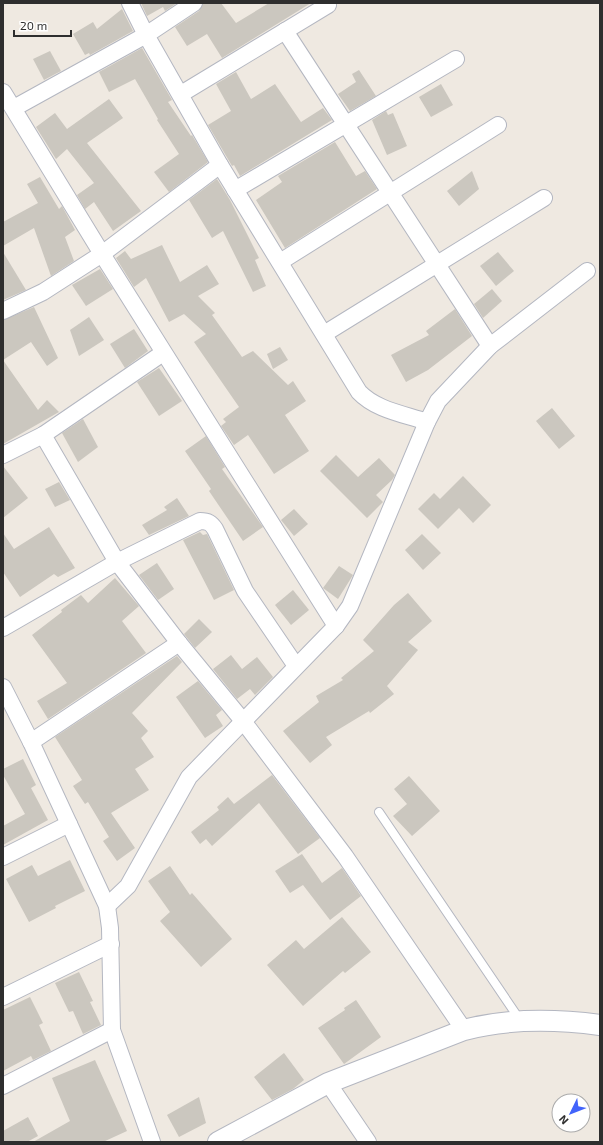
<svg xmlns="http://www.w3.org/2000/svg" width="603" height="1145" font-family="'Exo 2',sans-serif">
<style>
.building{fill:#cbc7bf}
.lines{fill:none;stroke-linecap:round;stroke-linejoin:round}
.service-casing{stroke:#b4b7c1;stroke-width:10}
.minor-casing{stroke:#b4b7c1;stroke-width:18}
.tertiary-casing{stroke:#b4b7c1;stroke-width:22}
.service{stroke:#fff;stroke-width:8}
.minor{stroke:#fff;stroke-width:16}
.tertiary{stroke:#fff;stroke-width:20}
</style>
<rect width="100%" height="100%" fill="#efe9e1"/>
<g class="building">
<path d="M141,3H177L165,11L163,7L147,16Z"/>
<path d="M203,3H221L236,23L269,3H311L222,58L207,34L187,46L175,27L199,11Z"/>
<path d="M122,9L133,31L90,55L89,53L85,55L73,34L93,22L97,29Z"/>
<path d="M142,48L172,100L168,102L191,136L192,135L208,162L169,192L154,172L179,154L157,120L158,119L135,79L109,92L99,72Z"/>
<path d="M50,51L61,71L44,80L33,59Z"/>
<path d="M359,70L376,96L350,111L338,94L356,82L352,74Z"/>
<path d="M236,72L251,99L275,84L301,122L323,108L332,120L240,176L234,165L232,166L208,125L231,111L216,84Z"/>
<path d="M441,84L453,105L431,117L419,97Z"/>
<path d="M109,99L123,118L87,143L141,211L113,231L94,202L85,209L77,195L94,183L67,149L56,159L36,127L55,113L67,129Z"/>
<path d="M386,111L388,115L393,113L407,146L387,155L372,120Z"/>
<path d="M335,142L356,176L365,171L377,189L285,248L256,200L282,182L278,176Z"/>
<path d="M472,171L479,189L459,206L447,191Z"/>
<path d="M40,177L59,209L62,206L75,230L65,237L74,261L51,276L34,228L3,246V222L38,203L27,184Z"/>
<path d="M217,179L230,200L259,258L255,260L266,286L253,292L223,231L212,238L189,200Z"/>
<path d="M162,245L180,282L207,265L219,284L198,296L215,313L212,315L242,357L253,351L288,385L293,381L306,401L285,415L309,451L274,474L248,435L234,445L221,426L226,422L223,419L239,407L194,342L206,334L184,314L169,322L146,278L134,287L116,258L125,251L131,259Z"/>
<path d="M3,252L26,290L3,300Z"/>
<path d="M498,252L514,271L496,286L480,266Z"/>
<path d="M100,269L113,289L86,306L72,285Z"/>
<path d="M492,289L502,301L483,318L474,304Z"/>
<path d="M34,307L58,358L47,366L31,342L3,360V320Z"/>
<path d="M455,309L472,336L428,370L406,382L391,355L429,335L426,331Z"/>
<path d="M89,317L104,340L79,356L70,330Z"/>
<path d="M134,329L148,351L125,368L110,344Z"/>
<path d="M280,347L288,360L273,369L267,354Z"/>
<path d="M3,360L38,410L47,400L59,412L3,444Z"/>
<path d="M159,368L182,401L159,416L137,382Z"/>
<path d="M552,408L575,436L559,449L536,421Z"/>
<path d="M83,419L98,447L78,462L62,433Z"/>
<path d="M206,436L225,467L222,469L263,527L243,541L209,491L211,489L185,451Z"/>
<path d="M336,455L358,477L379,458L395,475L392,480L376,495L383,502L367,518L320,471Z"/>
<path d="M3,466L28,498L3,518Z"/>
<path d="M463,476L491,505L473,523L459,508L438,529L418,509L434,493L440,499Z"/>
<path d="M59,482L70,500L55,507L45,489Z"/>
<path d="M177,498L189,516L149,535L142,525L167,510L164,507Z"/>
<path d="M294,509L308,524L294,536L281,520Z"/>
<path d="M49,527L75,568L58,577L54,574L20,597L3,572V533L14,549Z"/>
<path d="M200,532L203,535L207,534L234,590L214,600L183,540Z"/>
<path d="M422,534L441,553L423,570L405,550Z"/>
<path d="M157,563L174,589L158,600L139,575Z"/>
<path d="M339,566L353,575L338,599L323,588Z"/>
<path d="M115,578L139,606L122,621L146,653L48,719L37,701L67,683L32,635L62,612L61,610L81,595L88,603Z"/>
<path d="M293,590L309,610L291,625L275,605Z"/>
<path d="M408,593L432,621L408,642L418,650L387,686L394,694L370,713L369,711L326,737L332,745L310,763L283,731L319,702L316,696L343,680L341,678L374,651L363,640L394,605Z"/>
<path d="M199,619L212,632L195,648L184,634Z"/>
<path d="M231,655L242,669L257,657L273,677L255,695L250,689L237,699L213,669Z"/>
<path d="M177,656L182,662L132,713L148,731L141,738L154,757L135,769L149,790L111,813L135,848L117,861L103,841L109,837L88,802L85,804L73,786L82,780L55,737Z"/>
<path d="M198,681L222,710L216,715L223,726L205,738L176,697Z"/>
<path d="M23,759L36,785L31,788L48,820L3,845V826L25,814L3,775V769Z"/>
<path d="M272,775L320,838L298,854L259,803L212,846L206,839L200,844L191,832L219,810L217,807L228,797L234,804Z"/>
<path d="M409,776L440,811L412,836L393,816L407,804L394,789Z"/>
<path d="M302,854L322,883L342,868L361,896L330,920L303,885L290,893L275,871Z"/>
<path d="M70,860L85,891L55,906L56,908L29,922L6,879L32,865L38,876Z"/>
<path d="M170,866L190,895L192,893L232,939L201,967L160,921L170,912L148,881Z"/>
<path d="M342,917L371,952L345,973L343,971L303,1006L267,965L296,940L304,949Z"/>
<path d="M79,972L93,1001L90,1002L101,1025L83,1034L73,1011L69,1012L55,983Z"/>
<path d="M30,997L43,1023L39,1025L51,1051L33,1060L31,1056L3,1071V1010Z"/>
<path d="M356,1000L381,1037L344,1064L318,1028L345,1010L344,1008Z"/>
<path d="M284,1053L304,1080L293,1089L272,1100L254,1077Z"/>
<path d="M95,1060L127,1131L103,1142H33L70,1121L52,1078Z"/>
<path d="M199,1097L206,1123L179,1137L167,1115Z"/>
<path d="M28,1117L38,1136L27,1142H3V1131Z"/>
</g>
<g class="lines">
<g class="service-casing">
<path id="service" d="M379,812L520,1020"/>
</g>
<g class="minor-casing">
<g id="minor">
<path d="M130,3L146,35L220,165L359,392C376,410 404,414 427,422"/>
<path d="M285,31L490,346"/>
<path d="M3,92L102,254L336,626"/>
<path d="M181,94L328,5"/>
<path d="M14,108L146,35L194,3"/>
<path d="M235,190L456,59"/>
<path d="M280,262L498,125"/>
<path d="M3,311L43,292L102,254L220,165"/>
<path d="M324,334L544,198"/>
<path d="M43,435L117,562L179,643L243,721L345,856L464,1030"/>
<path d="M3,455L43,435L163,353"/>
<path d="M3,628L117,562L200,521C208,521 211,523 215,529L245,591L296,666"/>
<path d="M3,687L31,742L107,906L110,928L112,1030L152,1142"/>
<path d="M31,742L179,643"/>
<path d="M3,857L69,824"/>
<path d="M107,906L128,886L189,777L336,626L350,606L427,422L438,401L490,346L587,271"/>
<path d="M3,997L111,944"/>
<path d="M328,1083L368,1142"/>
<path d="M3,1086L112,1030"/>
</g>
</g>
<g class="tertiary-casing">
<path id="tertiary" d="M218,1142L328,1083L464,1030C509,1018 554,1019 600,1025"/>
</g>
<use href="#service" class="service"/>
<use href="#minor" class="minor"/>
<use href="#tertiary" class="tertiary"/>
</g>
<rect width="603" height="1145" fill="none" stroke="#2e2e2e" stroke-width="8"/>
<g transform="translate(571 1113) rotate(227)"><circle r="19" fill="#ffffff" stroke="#ababab"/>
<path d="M0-3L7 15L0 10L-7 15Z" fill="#4264fb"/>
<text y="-6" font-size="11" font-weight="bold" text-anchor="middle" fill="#2e2e2e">N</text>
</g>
<path d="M14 30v6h57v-6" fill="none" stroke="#2e2e2e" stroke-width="2"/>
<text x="20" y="30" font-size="12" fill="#2e2e2e" stroke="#ffffff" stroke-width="3" paint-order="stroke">20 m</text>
</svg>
